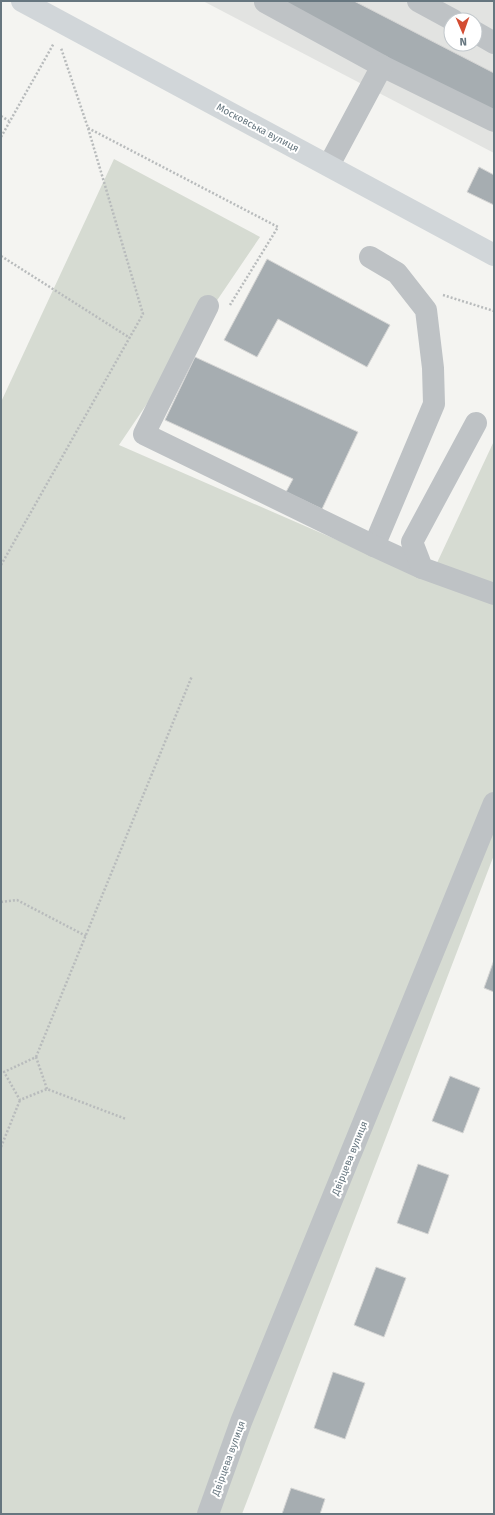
<svg xmlns="http://www.w3.org/2000/svg" width="495" height="1515" font-family="'Fira Sans',sans-serif">
<style>
.built{fill:#e2e3e1;fill-rule:evenodd}
.green{fill:#d6dbd2}
.building{fill:#a6adb1;stroke:#d5d5d4}
.lines{fill:none;stroke-linecap:round;stroke-linejoin:round}
.path{stroke:#b8bbbc;stroke-width:2.5;stroke-dasharray:2 2;stroke-linecap:butt}
.minor{stroke:#bec2c5;stroke-width:22}
.major{stroke:#d1d6d9;stroke-width:22}
.labels{text-anchor:middle;stroke-width:4;stroke-linejoin:round;paint-order:stroke}
.street-label{font-size:10px;fill:#66767f;stroke:#fff}
</style>
<rect width="100%" height="100%" fill="#f4f4f1"/>
<path class="built" d="M203,1H494V153ZM451,20H475V44H451Z"/>
<path class="green" d="M114,159L260,237L119,445L429,580L494,441V855L242,1514H1V402Z"/>
<g class="building">
<path d="M271,1H354L494,73V115Z"/>
<path d="M479,167L494,175V205L467,192Z"/>
<path d="M267,259L390,325L367,367L278,319L257,357L224,340Z"/>
<path d="M195,357L358,432L322,509L286,492L293,479L165,420Z"/>
<path d="M494,960V992L484,988Z"/>
<path d="M450,1076L480,1088L463,1133L432,1121Z"/>
<path d="M418,1164L449,1175L428,1234L397,1223Z"/>
<path d="M376,1267L406,1278L384,1337L354,1325Z"/>
<path d="M333,1372L365,1383L345,1439L314,1428Z"/>
<path d="M291,1488L325,1499L320,1514H282Z"/>
</g>
<g class="lines">
<g class="path">
<path d="M1,116L9,121"/>
<path d="M88,128L278,227L230,305"/>
<path d="M1,137L54,43"/>
<path d="M1,256L130,338"/>
<path d="M443,295L494,311"/>
<path d="M1,565L143,314L88,128L61,48"/>
<path d="M1,902L17,900L86,936"/>
<path d="M36,1057L192,676"/>
<path d="M47,1089L36,1057L4,1072L20,1100L47,1089L126,1119"/>
<path d="M1,1147L20,1100"/>
</g>
<g class="minor">
<path d="M418,1L453,20"/>
<path d="M265,2L382,66L494,121"/>
<path d="M475,32L494,43"/>
<path d="M329,165L382,66"/>
<path d="M370,257L397,273L426,310L433,368L434,404L374,546"/>
<path d="M208,306L144,434L374,546L422,568"/>
<path d="M476,423L412,542L422,568L494,594"/>
<path d="M208,1514L241,1422L494,803"/>
</g>
<path class="major" d="M22,1L494,255"/>
</g>
<g class="labels">
<g class="street-label">
<text transform="translate(258 127) rotate(28)" y="4">Московська вулиця</text>
<text transform="translate(349 1158) rotate(-68)" y="4">Двірцева вулиця</text>
<text transform="translate(228 1458) rotate(-70)" y="4">Двірцева вулиця</text>
</g>
</g>
<rect width="495" height="1515" fill="none" stroke="#66767f" stroke-width="4"/>
<g transform="translate(463 32) rotate(178)"><circle r="19" fill="#ffffff" stroke="#c2c8cc"/>
<path d="M0-3L7 15L0 10L-7 15Z" fill="#d34c32"/>
<text y="-6" font-size="11" font-weight="bold" text-anchor="middle" fill="#66767f">N</text>
</g>
</svg>
